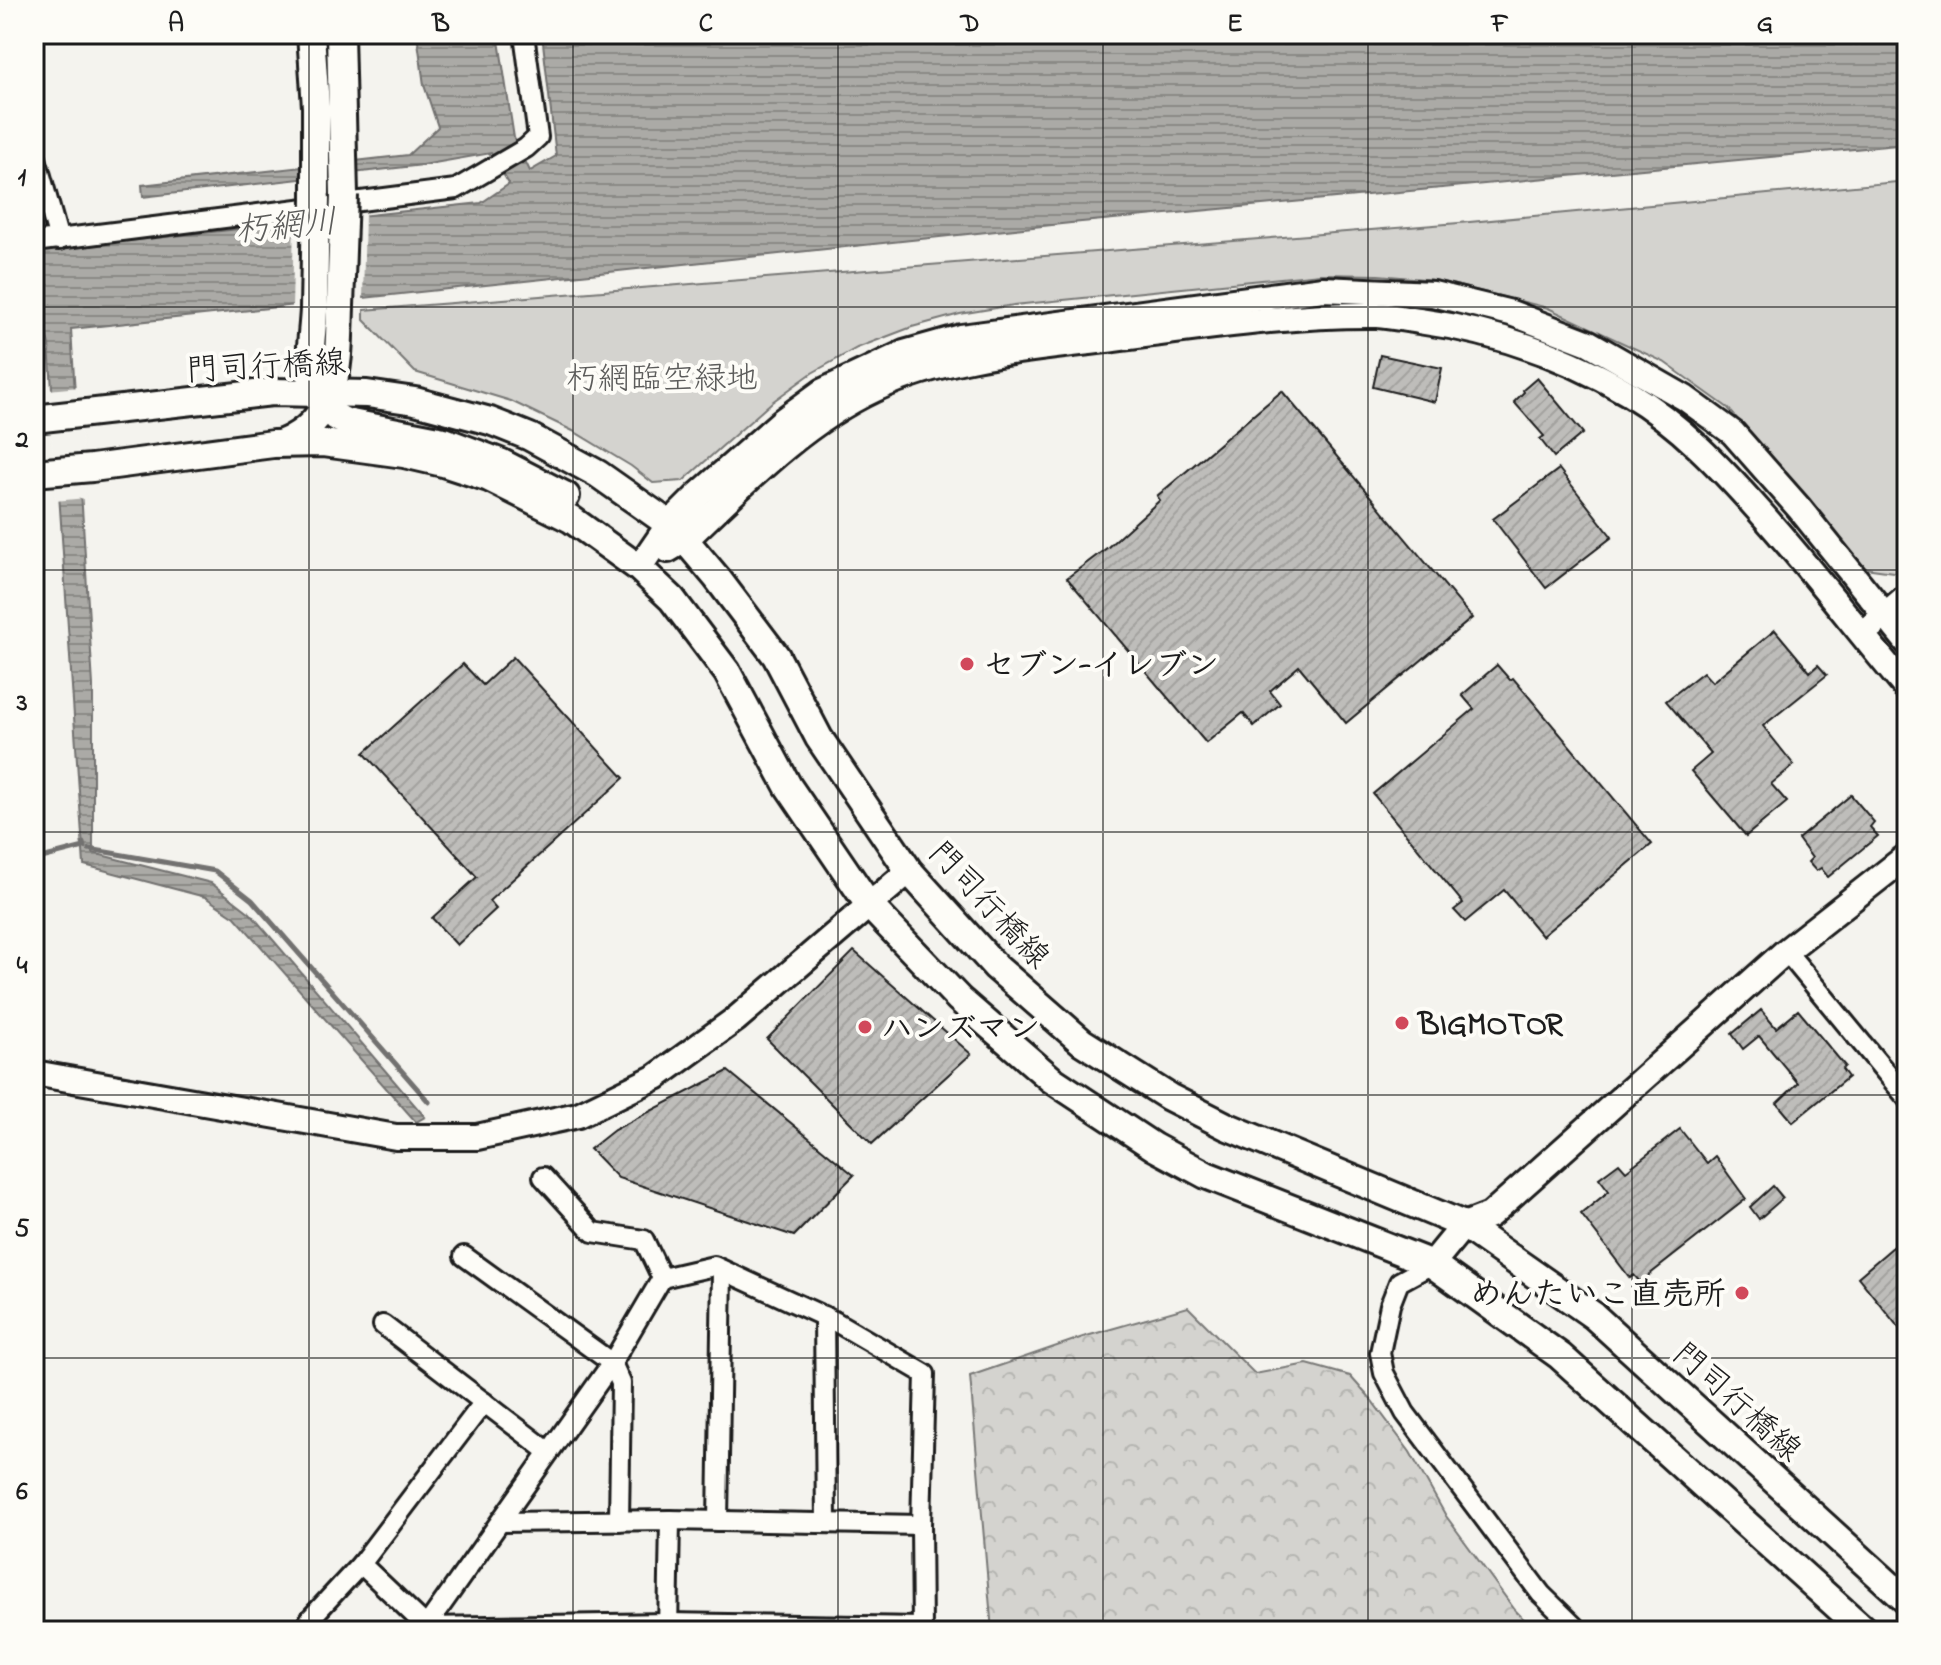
<svg xmlns="http://www.w3.org/2000/svg" width="1941" height="1665" font-family="'Indie Flower','Klee One',sans-serif">
<style>
.forest{fill:url(#forest-crowns);stroke:#787876;stroke-width:2}
.green{fill:#d4d3cf;stroke:#787876;stroke-width:2}
.water{fill:url(#water-rules);stroke:#72716f;stroke-width:2}
.pier{fill:#f4f3ee}
.lines{fill:none;stroke-linecap:round;stroke-linejoin:round}
.stream{stroke:#72716f;stroke-width:5}
.building{fill:url(#building-hatch);stroke:#1c1c1c;stroke-width:2}
.street-casing{stroke:#1c1c1c;stroke-width:24}
.secondary-casing{stroke:#1c1c1c;stroke-width:30}
.primary-casing{stroke:#1c1c1c;stroke-width:32}
.street{stroke:#fdfcf7;stroke-width:18}
.secondary{stroke:#fdfcf7;stroke-width:24}
.primary{stroke:#fdfcf7;stroke-width:26}
.primary-bridge-casing{stroke:#1c1c1c;stroke-width:32;stroke-linecap:butt}
.primary-bridge{stroke:#fdfcf7;stroke-width:26}
.grid{fill:none;stroke:#1c1c1c;stroke-width:2;stroke-opacity:0.55}
.poi-dot{fill:#d1495b;stroke:#fdfcf7;stroke-width:3}
.labels{text-anchor:middle;stroke-width:8;stroke-linejoin:round;paint-order:stroke}
.street-label{font-size:32px;fill:#1c1c1c;stroke:#fdfcf7}
.park-label{font-size:32px;fill:#5c5c5b;stroke:#fdfcf7}
.poi-label{font-size:32px;font-weight:bold;fill:#1c1c1c;stroke:#fdfcf7;text-anchor:start}
.water-label{font-size:34px;font-style:italic;fill:#5c5c5a;stroke:#fdfcf7}
.neatline{fill:none;stroke:#1c1c1c;stroke-width:3}
.grid-label{font-size:26px;text-anchor:middle;font-weight:bold;fill:#1c1c1c}
</style>
<defs>
<pattern id="forest-crowns" width="20" height="18" patternUnits="userSpaceOnUse" patternTransform="scale(2)"><rect width="20" height="18" fill="#d4d3cf"/><path d="M2 6a3 3 0 1 1 6 0M12 15a3 3 0 1 1 6 0" fill="none" stroke="#b5b5b1"/></pattern>
<pattern id="water-rules" width="6" height="5" patternUnits="userSpaceOnUse" patternTransform="scale(2)"><rect width="6" height="5" fill="#abaaa6"/><path d="M0 2.5h6" fill="none" stroke="#8a8a86"/></pattern>
<pattern id="building-hatch" width="6" height="6" patternUnits="userSpaceOnUse" patternTransform="scale(2)"><rect width="6" height="6" fill="#bebdba"/><path d="M-1 1l2-2M0 6l6-6M5 7l2-2" fill="none" stroke="#a3a29f"/></pattern>
</defs>
<rect width="100%" height="100%" fill="#f4f3ee"/>
<filter id="ink" filterUnits="userSpaceOnUse"><feTurbulence type="fractalNoise" baseFrequency=".0125" numOctaves="2"/><feDisplacementMap in="SourceGraphic" scale="16" xChannelSelector="R" yChannelSelector="G"/><feConvolveMatrix kernelMatrix="1 2 1 2 8 2 1 2 1" color-interpolation-filters="sRGB"/></filter>
<g filter="url(#ink)">
<path class="forest" d="M1188,1307L1255,1374L1307,1364L1350,1376L1372,1401L1410,1452L1446,1516L1515,1610L1535,1631H992L970,1376L1083,1337Z"/>
<path class="green" d="M1907,181V567L1900,573L1865,568L1728,408L1664,362L1548,308L1435,280L1378,275L1320,274L1014,305L960,314L912,327L857,348L812,373L772,402L683,481L653,483L631,466L573,431L511,401L415,372L364,320V310L1459,223Z"/>
<path class="water" d="M417,34H498L514,138L530,171L556,156L542,34H1907V144L1071,223L71,329L93,685V853L211,883L250,913L425,1117L416,1122L235,917L205,897L84,865L49,345L46,332L34,331V251L481,203L509,184L491,153L423,165L143,197L142,185L408,155L438,127L424,85Z"/>
<g class="pier">
<path d="M365,212L363,301L292,309L294,219Z"/>
<path d="M79,387L86,498L55,501L48,390Z"/>
</g>
<g class="lines">
<g class="stream">
<path d="M89,849L215,871L252,900L429,1102"/>
<path d="M34,860L84,847L83,843"/>
</g>
</g>
<g class="building">
<path d="M1380,355L1442,368L1435,402L1373,387Z"/>
<path d="M1537,378L1583,433L1554,457L1540,439L1544,436L1514,402L1524,392L1523,390Z"/>
<path d="M1282,391L1472,618L1346,723L1299,666L1270,691L1280,704L1254,726L1243,713L1206,743L1067,578L1108,547L1160,500L1157,496Z"/>
<path d="M1559,469L1612,537L1546,588L1493,519Z"/>
<path d="M1775,630L1810,672L1818,665L1827,675L1763,726L1794,765L1771,784L1787,802L1746,836L1691,771L1711,754L1666,701L1703,672L1712,682Z"/>
<path d="M513,657L624,778L489,901L496,909L457,945L432,918L477,877L364,753L463,664L483,685Z"/>
<path d="M1497,665L1510,680L1513,678L1652,844L1542,936L1504,890L1465,922L1454,910L1463,903L1373,794L1474,709L1462,695Z"/>
<path d="M1851,795L1874,822L1870,827L1878,836L1828,877L1821,868L1816,871L1808,862L1812,858L1798,839Z"/>
<path d="M854,951L971,1054L872,1144L767,1039Z"/>
<path d="M1761,1010L1776,1028L1798,1010L1845,1066L1842,1069L1848,1077L1793,1122L1777,1103L1798,1083L1759,1036L1743,1049L1732,1034Z"/>
<path d="M728,1071L854,1175L794,1236L618,1178L590,1149L614,1130Z"/>
<path d="M1680,1129L1707,1163L1715,1156L1746,1199L1640,1282L1634,1275L1630,1278L1581,1214L1609,1191L1599,1178L1619,1163L1626,1171Z"/>
<path d="M1773,1186L1783,1198L1759,1219L1750,1207Z"/>
<path d="M1893,1247L1907,1263V1338L1858,1277Z"/>
</g>
<g class="lines">
<g class="street-casing">
<g id="street">
<path d="M34,151L59,240"/>
<path d="M34,242L456,189L526,148L538,137L524,34"/>
<path d="M1786,951L1907,1098"/>
<path d="M543,1177L593,1232L644,1240L662,1278"/>
<path d="M464,1256L612,1363L621,1383L619,1521"/>
<path d="M1432,1264L1399,1282L1390,1305L1380,1353L1384,1373L1405,1413L1541,1594L1579,1631"/>
<path d="M824,1316L826,1523"/>
<path d="M383,1325L549,1452"/>
<path d="M484,1402L361,1564L427,1627L668,1623L922,1627"/>
<path d="M718,1521L722,1270"/>
<path d="M501,1522L670,1520L921,1525"/>
<path d="M310,1619L361,1564"/>
<path d="M423,1631L612,1363L662,1278L714,1266L836,1322L925,1374L921,1525L922,1631"/>
<path d="M668,1631L670,1520"/>
</g>
</g>
<g class="secondary-casing">
<g id="secondary">
<path d="M668,550L685,540C743,485 802,423 875,389C948,355 1027,350 1106,340C1195,329 1287,314 1377,315C1391,316 1405,319 1419,321C1493,331 1564,355 1628,393C1680,424 1721,468 1761,513C1812,570 1858,631 1907,689"/>
<path d="M639,568L669,524L698,495L782,421L823,391L904,353L961,337L1323,289L1433,294L1511,313L1589,343L1685,398L1733,433L1799,508L1907,642"/>
<path d="M1872,626L1907,596"/>
<path d="M34,1073L396,1137H477L578,1115L656,1077L736,1019L909,871"/>
<path d="M1432,1264L1464,1225L1490,1215L1786,951L1907,856"/>
</g>
</g>
<g class="primary-casing">
<g id="primary">
<path d="M311,34L316,107V198"/>
<path d="M340,34L344,195"/>
<path d="M314,309C312,353 297,401 346,422L444,441L502,463L566,496"/>
<path d="M34,419L272,392L367,394L415,401L490,421L530,437L598,474L669,524L685,540L717,578L776,656L819,738L909,871L996,967L1082,1042L1169,1097L1226,1126L1464,1225L1594,1316L1907,1601"/>
<path d="M282,443C342,418 338,361 340,306"/>
<path d="M34,473L92,468L273,444L323,443L404,454L443,463L489,478L571,519L639,568L672,599L727,672L788,786L869,905L959,999L1051,1079L1154,1147L1206,1175L1432,1264L1560,1356L1865,1631"/>
</g>
</g>
<use href="#street" class="street"/>
<use href="#secondary" class="secondary"/>
<use href="#primary" class="primary"/>
<g class="primary-bridge-casing">
<g id="primary-bridge">
<path d="M340,306L344,195"/>
<path d="M314,309L316,198"/>
</g>
</g>
<use href="#primary-bridge" class="primary-bridge"/>
</g>
</g>
<path class="grid" d="M309,34V1631M573,34V1631M838,34V1631M1103,34V1631M1368,34V1631M1632,34V1631M34,307H1907M34,570H1907M34,832H1907M34,1095H1907M34,1358H1907"/>
<g class="poi-dot">
<circle cx="967" cy="664" r="8"/>
<circle cx="1402" cy="1023" r="8"/>
<circle cx="865" cy="1027" r="8"/>
<circle cx="1742" cy="1293" r="8"/>
</g>
<g class="labels">
<g class="street-label">
<text transform="translate(266 365) rotate(-3)" y="11">門司行橋線</text>
<text transform="translate(990 904) rotate(47)" y="11">門司行橋線</text>
<text transform="translate(1738 1401) rotate(42)" y="11">門司行橋線</text>
</g>
<g class="park-label">
<text x="662" y="388">朽網臨空緑地</text>
</g>
<g class="poi-label">
<text x="983" y="675">セブン-イレブン</text>
<text x="1418" y="1034">BIGMOTOR</text>
<text x="881" y="1038">ハンズマン</text>
<text x="1726" y="1304" text-anchor="end">めんたいこ直売所</text>
</g>
<g class="water-label">
<text transform="translate(286 224) rotate(-5)" y="12">朽網川</text>
</g>
</g>
<rect width="1941" height="1665" fill="none" stroke="#fdfcf7" stroke-width="88"/>
<rect x="44" y="44" width="1853" height="1577" class="neatline"/>
<g class="grid-label">
<text x="176" y="31">A</text>
<text x="441" y="31">B</text>
<text x="706" y="31">C</text>
<text x="970" y="31">D</text>
<text x="1235" y="31">E</text>
<text x="1500" y="31">F</text>
<text x="1765" y="31">G</text>
<text x="22" y="185">1</text>
<text x="22" y="447">2</text>
<text x="22" y="710">3</text>
<text x="22" y="973">4</text>
<text x="22" y="1236">5</text>
<text x="22" y="1499">6</text>
</g>
</svg>
